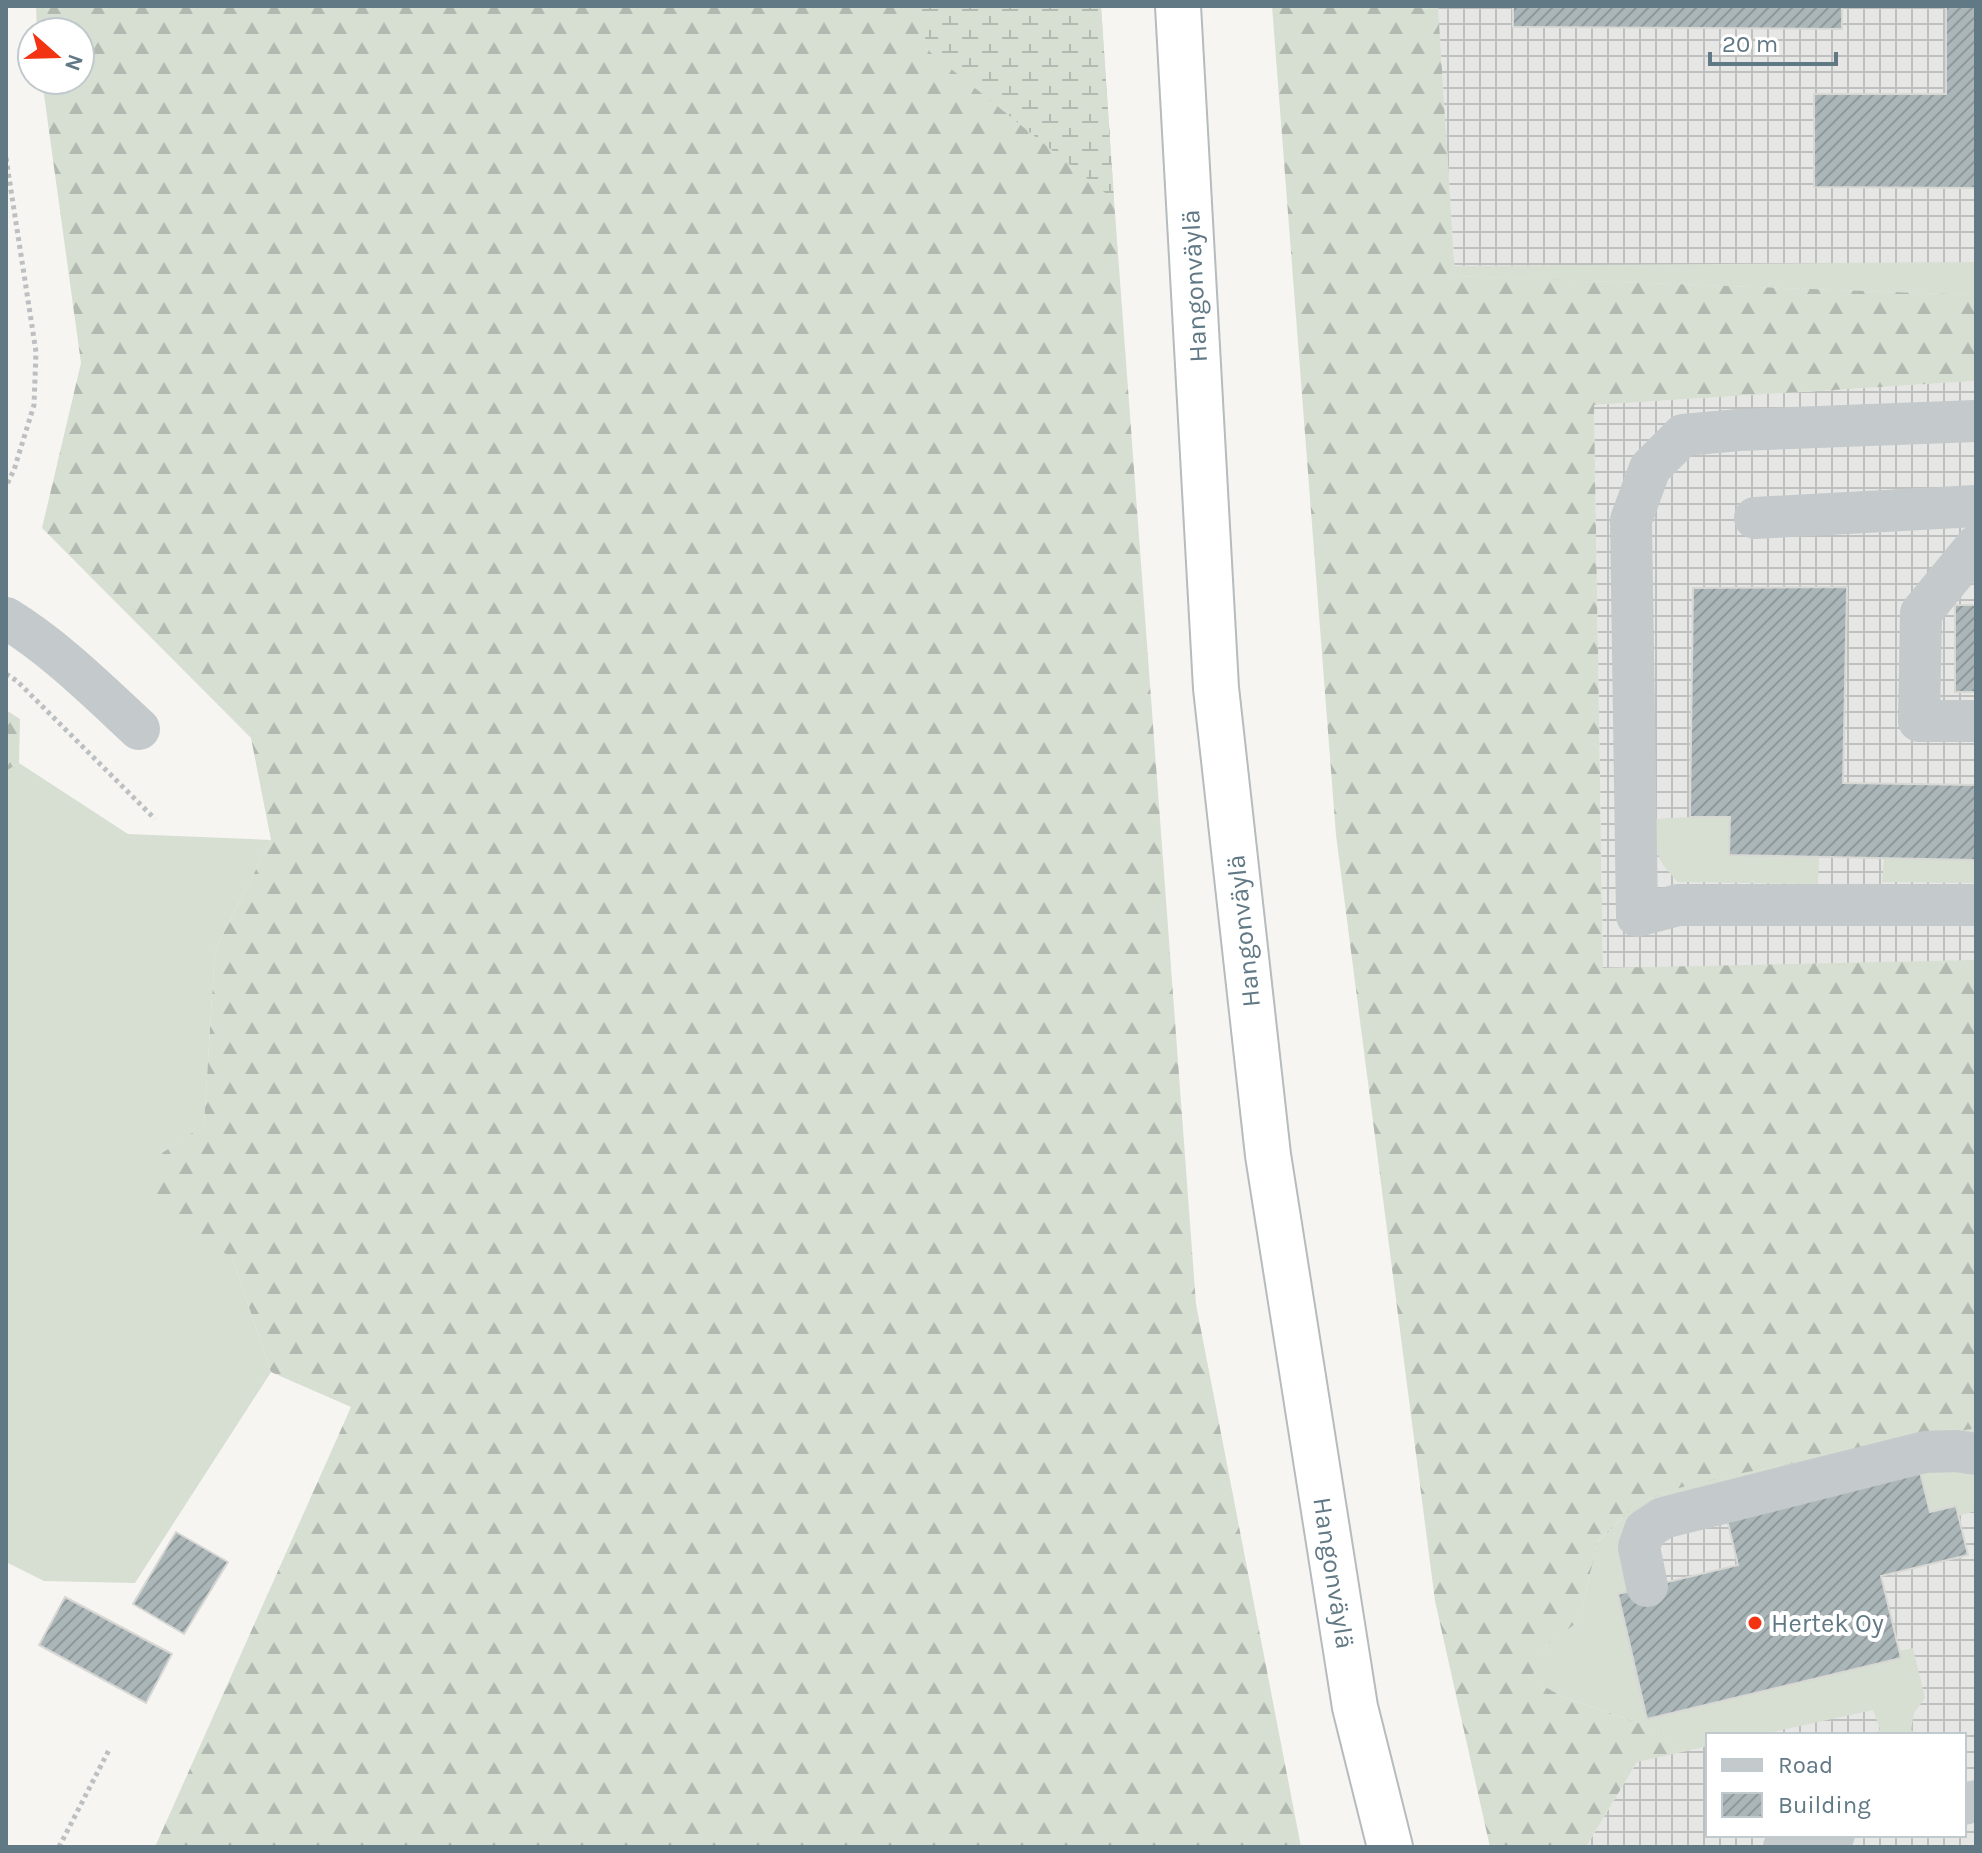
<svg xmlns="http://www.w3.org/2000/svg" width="1982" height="1853" font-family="Karla,sans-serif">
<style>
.industrial{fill:url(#industrial-grid);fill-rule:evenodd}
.grass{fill:#d7ded2}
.forest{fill:url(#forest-firs)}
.wetland{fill:url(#wetland-marsh)}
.building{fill:url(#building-hatch);stroke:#d7d7d4;stroke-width:2}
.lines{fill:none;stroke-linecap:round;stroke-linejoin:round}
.highway-casing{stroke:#b6bbbd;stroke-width:48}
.path{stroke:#bdc0c2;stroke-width:5;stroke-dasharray:4 4;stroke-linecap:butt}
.minor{stroke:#c4c9cb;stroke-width:42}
.highway{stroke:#fff;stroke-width:44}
.poi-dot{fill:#f33413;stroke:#fff;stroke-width:3}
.labels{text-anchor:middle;stroke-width:8;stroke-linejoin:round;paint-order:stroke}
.street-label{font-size:26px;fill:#617985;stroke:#fff}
.poi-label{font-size:26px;fill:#617985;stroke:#fff;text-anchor:start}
</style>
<defs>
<pattern id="industrial-grid" width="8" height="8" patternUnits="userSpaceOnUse" patternTransform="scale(2)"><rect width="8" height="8" fill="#e6e7e5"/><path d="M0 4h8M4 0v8" fill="none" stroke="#bec0bf"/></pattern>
<pattern id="forest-firs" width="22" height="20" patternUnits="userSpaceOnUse" patternTransform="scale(2)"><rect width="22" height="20" fill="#d7ded2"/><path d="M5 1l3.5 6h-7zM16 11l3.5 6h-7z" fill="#b2b9b0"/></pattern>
<pattern id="wetland-marsh" width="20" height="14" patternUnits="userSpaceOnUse" patternTransform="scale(2)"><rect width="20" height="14" fill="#d7ded2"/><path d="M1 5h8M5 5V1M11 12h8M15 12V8" fill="none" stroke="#b2b9b0"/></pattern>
<pattern id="building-hatch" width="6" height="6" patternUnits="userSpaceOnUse" patternTransform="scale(2)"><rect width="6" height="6" fill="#abb6b9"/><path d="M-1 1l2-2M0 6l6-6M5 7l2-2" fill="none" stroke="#8f999c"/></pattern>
</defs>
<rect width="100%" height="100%" fill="#f6f5f1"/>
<g class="industrial">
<path d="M1438,6H1976V295L1455,276Z"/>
<path d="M1976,381V964L1603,968L1594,405Z"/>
<path d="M1976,1425V1847H1586L1637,1762L1572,1490ZM1708,1735H1964V1835H1708Z"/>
</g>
<g class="grass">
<path d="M1976,262V295L1455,276L1454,266Z"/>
<path d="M19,763L128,834L271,840L215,950L204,1126L162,1153L232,1257L271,1372L135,1583L44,1581L6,1562V771Z"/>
<path d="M1690,817H1730V855L1819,857L1818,884L1678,882C1654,857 1655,852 1656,819Z"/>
<path d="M1884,858L1976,860V883L1882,882Z"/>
<path d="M1976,1428V1443L1642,1512L1639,1589L1618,1594L1647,1718L1900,1658L1899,1651L1913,1648L1925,1698L1914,1713L1911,1730L1918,1735H1873L1880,1729L1873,1710L1759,1735H1708V1746L1687,1751L1644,1725L1563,1697L1530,1679L1546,1646L1580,1619L1597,1543L1637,1503L1679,1488L1737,1474Z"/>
<path d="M1976,1468V1511L1958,1516L1956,1507L1930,1512L1920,1472Z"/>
</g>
<g class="forest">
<path d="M36,6H1101L1114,200L1196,1304L1301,1847H155L351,1407L271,1372L232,1257L151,1215L162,1153L204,1125L215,950L271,840L251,738L42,528L81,363L42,80H80V32H37Z"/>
<path d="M1272,6H1438L1455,276L1976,295V381L1594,405L1603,968L1976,960V1428L1737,1474L1679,1488L1637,1503L1597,1542L1580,1620L1546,1646L1531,1679L1563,1697L1644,1725L1687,1751L1637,1762L1586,1847H1490L1435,1601L1336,835Z"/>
<path d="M6,710L20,719L19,763L6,771Z"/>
</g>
<path class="wetland" d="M914,6H1101L1114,200L930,52Z"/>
<g class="building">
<path d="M1513,6H1842V29L1513,27Z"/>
<path d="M1946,6H1976V188L1814,187V94H1946Z"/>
<path d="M1847,587L1843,783L1976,785V860L1729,855L1730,817H1690L1693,588Z"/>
<rect x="1955" y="605" width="21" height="87"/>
<path d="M1920,1472L1930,1512L1956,1506L1968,1555L1881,1576L1901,1658L1647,1719L1618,1594L1738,1565L1727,1519Z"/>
<path d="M176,1532L228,1562L184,1634L133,1604Z"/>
<path d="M65,1597L172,1654L146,1703L39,1645Z"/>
</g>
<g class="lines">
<g class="highway-casing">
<path id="highway" d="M1178,6L1216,688L1268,1155L1355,1707L1390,1847"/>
</g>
<g class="path">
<path d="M6,158L36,352L34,405L14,470L6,486"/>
<path d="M6,674L17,681L155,819"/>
<path d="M59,1847L110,1748"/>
</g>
<g class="minor">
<path d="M1976,421L1739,430L1683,435L1650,468L1631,520L1637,916L1678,905H1976"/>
<path d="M1755,518L1976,506"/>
<path d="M1976,546L1921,613L1919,721H1976"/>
<path d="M6,618C55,648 97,690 139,729"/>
<path d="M1647,1586L1639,1547L1645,1530L1663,1518L1925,1452L1956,1451L1976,1454"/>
<path d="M1964,1804L1976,1801"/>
<path d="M1784,1847L1834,1835"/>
</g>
<use href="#highway" class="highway"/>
</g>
<circle class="poi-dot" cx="1755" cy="1623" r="8"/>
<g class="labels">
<g class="street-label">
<text transform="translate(1194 286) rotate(-93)" y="9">Hangonväylä</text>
<text transform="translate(1243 931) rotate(-96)" y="9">Hangonväylä</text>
<text transform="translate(1334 1573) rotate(81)" y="9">Hangonväylä</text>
</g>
<g class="poi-label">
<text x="1771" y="1632">Hertek Oy</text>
</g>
</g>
<rect width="1982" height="1853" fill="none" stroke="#617985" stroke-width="16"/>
<rect x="1706" y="1733" width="260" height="104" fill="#ffffff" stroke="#c0c9ce" stroke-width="2"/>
<rect x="1722" y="1759" width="40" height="12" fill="#c4c9cb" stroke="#c0c9ce" stroke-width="2"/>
<text x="1778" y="1773" font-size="24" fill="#617985">Road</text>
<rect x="1722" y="1793" width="40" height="24" fill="url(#building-hatch)" stroke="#c0c9ce" stroke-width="2"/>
<text x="1778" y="1813" font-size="24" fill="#617985">Building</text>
<g transform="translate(56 56) rotate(110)"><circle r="38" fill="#ffffff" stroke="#c0c9ce" stroke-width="2"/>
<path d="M0-6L14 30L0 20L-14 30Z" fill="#f33413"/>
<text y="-12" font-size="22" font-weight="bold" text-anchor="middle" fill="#617985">N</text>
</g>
<path d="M1710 52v12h126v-12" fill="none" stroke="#617985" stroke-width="4"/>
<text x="1722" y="52" font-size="24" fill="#617985" stroke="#ffffff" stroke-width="6" paint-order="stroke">20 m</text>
</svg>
